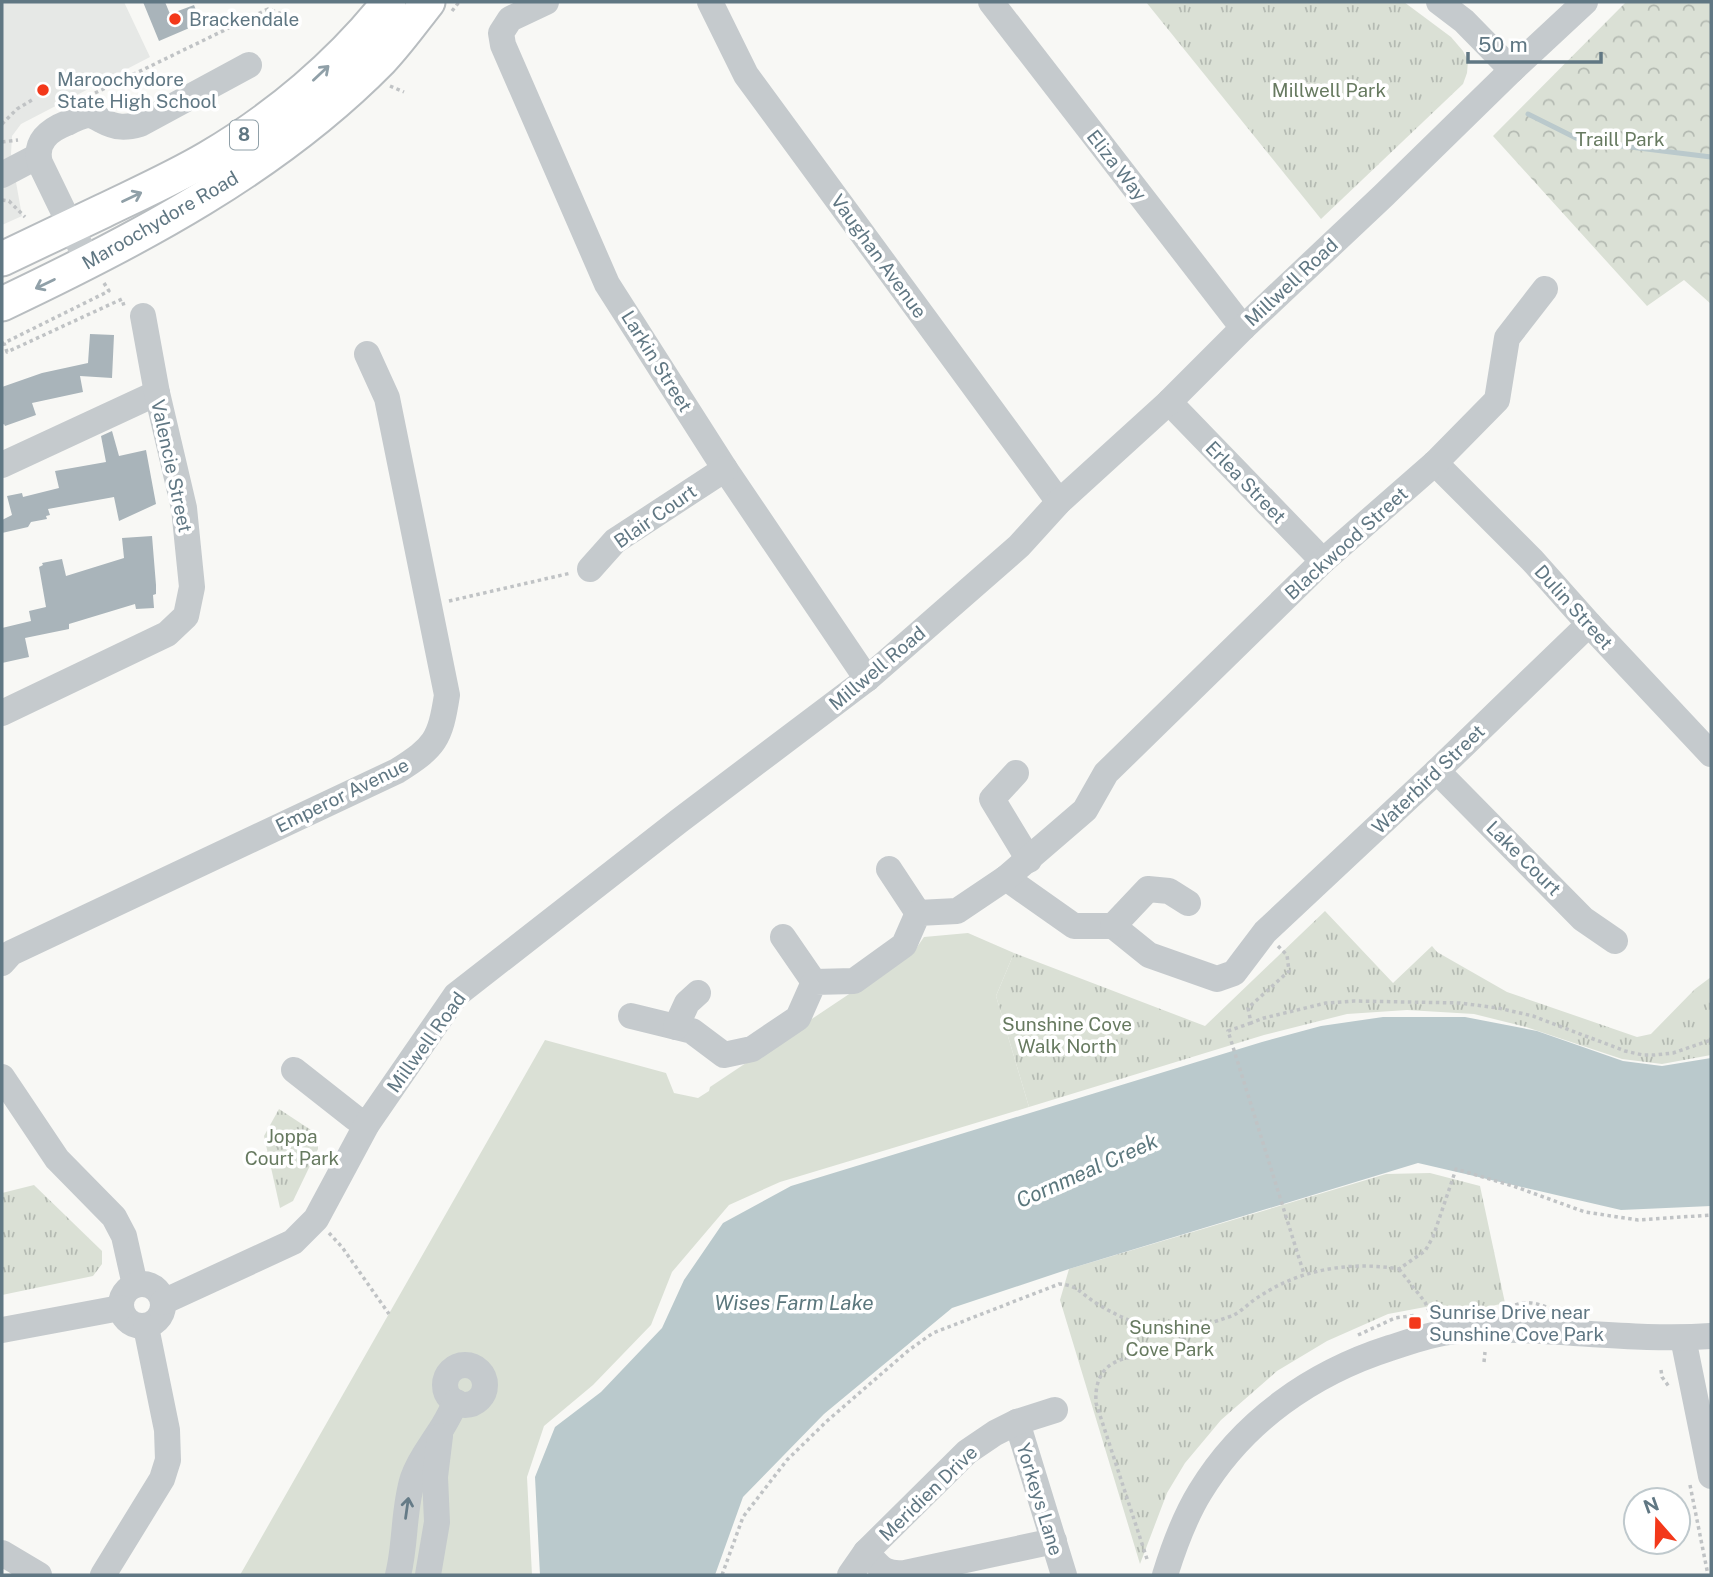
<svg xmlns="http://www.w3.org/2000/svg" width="1713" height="1577" font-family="'Public Sans',sans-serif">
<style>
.built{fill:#e6e8e6}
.green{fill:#dae0d5}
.forest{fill:url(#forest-crowns)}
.park{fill:url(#park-tufts)}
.water{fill:#bac9cc}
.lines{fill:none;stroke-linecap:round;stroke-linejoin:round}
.stream{stroke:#bac9cc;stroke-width:5}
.building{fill:#a9b4ba}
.major-casing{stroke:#b8bdc0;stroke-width:37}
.path{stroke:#c0c3c5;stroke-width:3.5;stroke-dasharray:3.5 3.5;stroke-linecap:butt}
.minor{stroke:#c5cacd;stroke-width:26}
.major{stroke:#fff;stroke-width:33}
.oneway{stroke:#90a0a8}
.oneway2{stroke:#657b87}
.poi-dot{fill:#f3381a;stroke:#fff;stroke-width:2.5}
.labels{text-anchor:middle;stroke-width:7;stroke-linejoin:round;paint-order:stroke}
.shield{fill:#fff;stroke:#90a0a8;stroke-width:2}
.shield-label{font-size:18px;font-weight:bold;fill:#607783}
.poi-label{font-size:19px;fill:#607783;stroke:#fff;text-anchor:start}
.park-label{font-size:19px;fill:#677a60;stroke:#fff}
.street-label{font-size:19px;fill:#607783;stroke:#fff}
.water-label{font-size:21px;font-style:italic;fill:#5b777d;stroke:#fff}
</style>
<defs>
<pattern id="forest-crowns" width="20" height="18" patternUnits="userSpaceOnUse" patternTransform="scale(1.75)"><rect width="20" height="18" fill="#dae0d5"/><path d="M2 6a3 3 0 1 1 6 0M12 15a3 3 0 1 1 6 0" fill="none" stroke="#b4bab2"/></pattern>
<pattern id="park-tufts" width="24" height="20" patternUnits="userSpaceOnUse" patternTransform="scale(1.75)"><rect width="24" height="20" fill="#dae0d5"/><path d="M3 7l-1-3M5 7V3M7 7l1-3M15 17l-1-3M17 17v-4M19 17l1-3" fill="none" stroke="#b4bab2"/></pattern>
</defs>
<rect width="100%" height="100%" fill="#f8f8f5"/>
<path class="built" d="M2,2H124L150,57L21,124L12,136L11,154L22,216L2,225Z"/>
<path class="green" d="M968,933L1014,953L996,996L1029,1107L780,1182L729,1205L672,1272L651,1325L593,1385L544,1426L527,1477L532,1575H240L545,1040L666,1073L674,1093L698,1098L709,1091L710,1087L915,950L924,937Z"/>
<path class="forest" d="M1626,2H1711V304L1684,280L1647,306L1493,136Z"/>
<g class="park">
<path d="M1146,2H1404L1451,37L1463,51L1468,61L1467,73L1463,84L1321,219Z"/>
<path d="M1325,911L1393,983L1432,946L1437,952L1507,992L1637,1037L1651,1034L1695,989L1711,977V1055L1662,1064L1622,1059L1526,1027L1474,1014L1407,1010L1347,1014L1264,1035L1029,1107L996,996L1014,953L1205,1026Z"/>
<path d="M279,1109L314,1132L318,1139V1149L293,1201L280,1208L264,1136Z"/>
<path d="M1430,1173L1480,1186L1505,1303L1473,1310L1436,1305L1388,1314L1327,1341L1277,1371L1221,1420L1185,1463L1167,1493L1140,1564L1060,1300L1069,1269L1386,1174Z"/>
<path d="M34,1185L102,1251V1264L93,1276L2,1295V1193Z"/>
</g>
<path class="water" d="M1383,1017H1465L1537,1031L1623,1061L1662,1066L1711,1058V1206L1621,1210L1418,1163L1069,1269L952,1308L824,1414L743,1497L715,1575H540L535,1477L555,1427L601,1392L662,1328L684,1280L723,1223L791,1186L1262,1042L1321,1026Z"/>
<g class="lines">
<path class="stream" d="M1528,114L1582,141L1711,157"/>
</g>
<g class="building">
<path d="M143,2H165L170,14L194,5L201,23L159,41Z"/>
<path d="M90,334L114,335L112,378L80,376L83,392L32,403L36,415L5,426L4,424L2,425V387L42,373L88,363Z"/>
<path d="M112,431L119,456L146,450L156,504L119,521L114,497L48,509L50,515L46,516L47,519L31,522L28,527L2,533V520L12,515L7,496L22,493L23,497L59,488L55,471L106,462L101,436Z"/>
<path d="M152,536L156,585V594L153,595L154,608L136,609L135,604L69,624V629L25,638L29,657L2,663V628L31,621L29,611L46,607L39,567L43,565L42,563L62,559L66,576L124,558L122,538Z"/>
</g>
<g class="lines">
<g class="major-casing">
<g id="major">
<path d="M2,259C36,243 69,227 103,211C138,194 174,178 208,158C276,118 340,64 389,2"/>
<path d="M2,304C137,240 275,168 381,60C398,42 413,21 428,2"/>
</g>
</g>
<g class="path">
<path d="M452,11L459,2"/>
<path d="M390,86L404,92"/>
<path d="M95,93L268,9L282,14"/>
<path d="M2,124L17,109L32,100"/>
<path d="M2,142L18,140"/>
<path d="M2,200L9,201L25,217"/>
<path d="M104,283L109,291L4,343L7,352L122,299L124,306"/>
<path d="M449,601L571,573"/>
<path d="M1278,946L1287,955L1289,971L1248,1008L1251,1023L1264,1018L1326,1003L1354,1001L1460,1003L1498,1008L1533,1016L1625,1051L1643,1055H1654L1673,1053L1711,1040"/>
<path d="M1251,1023L1228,1031L1304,1274"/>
<path d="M329,1233L342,1247L389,1314"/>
<path d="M1399,1269L1425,1302L1430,1313"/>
<path d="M1509,1308C1524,1299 1537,1303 1551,1309"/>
<path d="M1358,1335L1395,1318L1417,1315"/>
<path d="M1484,1362L1485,1352"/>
<path d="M1661,1370L1662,1377L1670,1388"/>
<path d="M1690,1485L1708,1575"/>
<path d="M1147,1559L1096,1403C1094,1370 1112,1357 1144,1356C1149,1356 1155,1358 1160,1357C1175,1354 1182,1343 1186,1330"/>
<path d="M722,1575L743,1517L787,1460L827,1421L909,1350L933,1333L1059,1284C1078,1285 1081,1294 1096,1303C1123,1320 1150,1330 1182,1330C1192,1329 1224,1319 1234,1315C1243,1310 1251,1301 1260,1296C1301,1269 1351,1261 1399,1269L1425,1251L1433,1237L1456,1169L1516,1187L1585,1212L1638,1220L1711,1215"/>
</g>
<g class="minor">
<path d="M546,2L510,19L501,33L503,45L607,284L725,469L867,679"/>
<path d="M710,2L746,75L1059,502"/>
<path d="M991,2L1243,328"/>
<path d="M1439,2L1464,21L1512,70"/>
<path d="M2,175L38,156"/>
<path d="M88,262L40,163C34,142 49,130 67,123C73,120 81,116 88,115C94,115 98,119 103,121C116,128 126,128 140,124L249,65"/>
<path d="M1169,402L1323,561"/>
<path d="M1435,463L1532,560L1589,624L1711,754"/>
<path d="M2,465L157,393"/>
<path d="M590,569L615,541L725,469"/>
<path d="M2,713L167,634L186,616L192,587L184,508L157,393L143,316"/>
<path d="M1437,771L1583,919L1615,941"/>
<path d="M1016,773L992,799L1029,860"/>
<path d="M889,869L918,913"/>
<path d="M1006,878L1074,926H1113L1149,955L1217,979L1234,973L1265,932L1437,771L1589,624"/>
<path d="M1113,926L1148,889L1169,891L1188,903"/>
<path d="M783,937L814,982"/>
<path d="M2,963L11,953L397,771C435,747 440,740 447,695L387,398L367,354"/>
<path d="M631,1016L692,1031L724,1055L752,1049L798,1018L814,982L854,981L904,945L918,913L957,911L1006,878L1085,810L1106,773L1323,561L1435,463L1497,400L1507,338L1545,289"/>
<path d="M676,1027L687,1003L698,993"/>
<path d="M294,1070L355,1118L367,1124"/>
<path d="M2,1077L57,1159L114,1217L124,1236L135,1285"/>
<circle cx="142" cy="1305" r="21"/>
<path d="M163,1302L293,1242L316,1219L367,1124L456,995L679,821L867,679L1019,546L1059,502L1169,402L1243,328L1383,196L1512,70L1585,2"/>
<path d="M2,1330L120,1308"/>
<path d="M1683,1338L1711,1476"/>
<circle cx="465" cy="1385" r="20"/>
<path d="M1017,1422L1064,1575"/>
<path d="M866,1552C880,1567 883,1575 905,1573L1054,1541"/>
<path d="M2,1553L39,1575"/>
<path d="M103,1575L162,1479L168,1460L167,1430L146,1327"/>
<path d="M398,1575C406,1544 403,1510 413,1478C419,1460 430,1447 440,1431C446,1422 451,1412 456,1402"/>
<path d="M428,1575L437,1522L435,1477L440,1436"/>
<path d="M850,1575L866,1552L967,1452L995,1433L1017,1422L1055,1410"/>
<path d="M1165,1575C1174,1546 1184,1518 1200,1492C1243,1421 1312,1373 1390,1348C1412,1341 1434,1333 1457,1331C1541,1325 1626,1342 1711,1336"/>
</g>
<use href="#major" class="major"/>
</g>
<defs><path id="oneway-shaft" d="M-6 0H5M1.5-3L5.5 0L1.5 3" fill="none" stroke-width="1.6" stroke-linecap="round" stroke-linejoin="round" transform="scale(1.75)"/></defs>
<g class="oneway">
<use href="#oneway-shaft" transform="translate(321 73) rotate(-43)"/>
<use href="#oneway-shaft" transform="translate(132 197) rotate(-25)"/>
<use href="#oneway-shaft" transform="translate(45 284) rotate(154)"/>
</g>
<use class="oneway2" href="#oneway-shaft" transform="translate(407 1508) rotate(-82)"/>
<g class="poi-dot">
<circle cx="175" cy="19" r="7"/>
<circle cx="43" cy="90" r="7"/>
<rect x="1408" y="1316" width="14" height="14" rx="3.5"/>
</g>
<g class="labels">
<rect class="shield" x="230" y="120.5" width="28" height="29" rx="5"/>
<g class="shield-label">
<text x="244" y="141">8</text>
</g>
<g class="poi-label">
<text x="189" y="26">Brackendale</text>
<text x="57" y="86">Maroochydore<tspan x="57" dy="22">State High School</tspan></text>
<text x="1429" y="1319">Sunrise Drive near<tspan x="1429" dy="22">Sunshine Cove Park</tspan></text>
</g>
<g class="park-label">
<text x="1329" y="97">Millwell Park</text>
<text x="1620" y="146">Traill Park</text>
<text x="1067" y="1031">Sunshine Cove<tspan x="1067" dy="22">Walk North</tspan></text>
<text x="292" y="1143">Joppa<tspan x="292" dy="22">Court Park</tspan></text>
<text x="1170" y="1334">Sunshine<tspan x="1170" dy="22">Cove Park</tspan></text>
</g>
<g class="street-label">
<text transform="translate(1117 165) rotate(52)" y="7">Eliza Way</text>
<text transform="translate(160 220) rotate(-30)" y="7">Maroochydore Road</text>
<text transform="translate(879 256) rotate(54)" y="7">Vaughan Avenue</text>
<text transform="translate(1291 282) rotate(-43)" y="7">Millwell Road</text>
<text transform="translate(657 361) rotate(58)" y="7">Larkin Street</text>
<text transform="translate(172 466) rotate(78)" y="7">Valencie Street</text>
<text transform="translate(1246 482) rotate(46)" y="7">Erlea Street</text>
<text transform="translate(655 516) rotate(-35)" y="7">Blair Court</text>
<text transform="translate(1346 543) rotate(-42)" y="7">Blackwood Street</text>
<text transform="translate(1574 607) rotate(48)" y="7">Dulin Street</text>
<text transform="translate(877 668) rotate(-40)" y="7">Millwell Road</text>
<text transform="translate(1428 779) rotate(-44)" y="7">Waterbird Street</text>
<text transform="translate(342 795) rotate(-26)" y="7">Emperor Avenue</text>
<text transform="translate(1524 858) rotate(45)" y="7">Lake Court</text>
<text transform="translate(426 1042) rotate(-54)" y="7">Millwell Road</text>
<text transform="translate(928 1493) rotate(-44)" y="7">Meridien Drive</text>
<text transform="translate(1040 1499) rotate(73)" y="7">Yorkeys Lane</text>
</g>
<g class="water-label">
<text transform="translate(1087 1171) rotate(-24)" y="7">Cornmeal Creek</text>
<text x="794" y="1310">Wises Farm Lake</text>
</g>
</g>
<rect width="1713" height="1577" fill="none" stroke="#607783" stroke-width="7"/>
<g transform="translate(1657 1521) rotate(340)"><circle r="33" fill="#ffffff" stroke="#bfc9cd" stroke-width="2"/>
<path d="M0-5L12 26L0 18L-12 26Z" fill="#f3381a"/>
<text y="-10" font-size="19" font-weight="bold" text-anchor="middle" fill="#607783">N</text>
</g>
<path d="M1468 52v10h133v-10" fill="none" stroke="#607783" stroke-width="3.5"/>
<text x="1478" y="52" font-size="21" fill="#607783" stroke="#ffffff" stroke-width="5" paint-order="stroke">50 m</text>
</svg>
